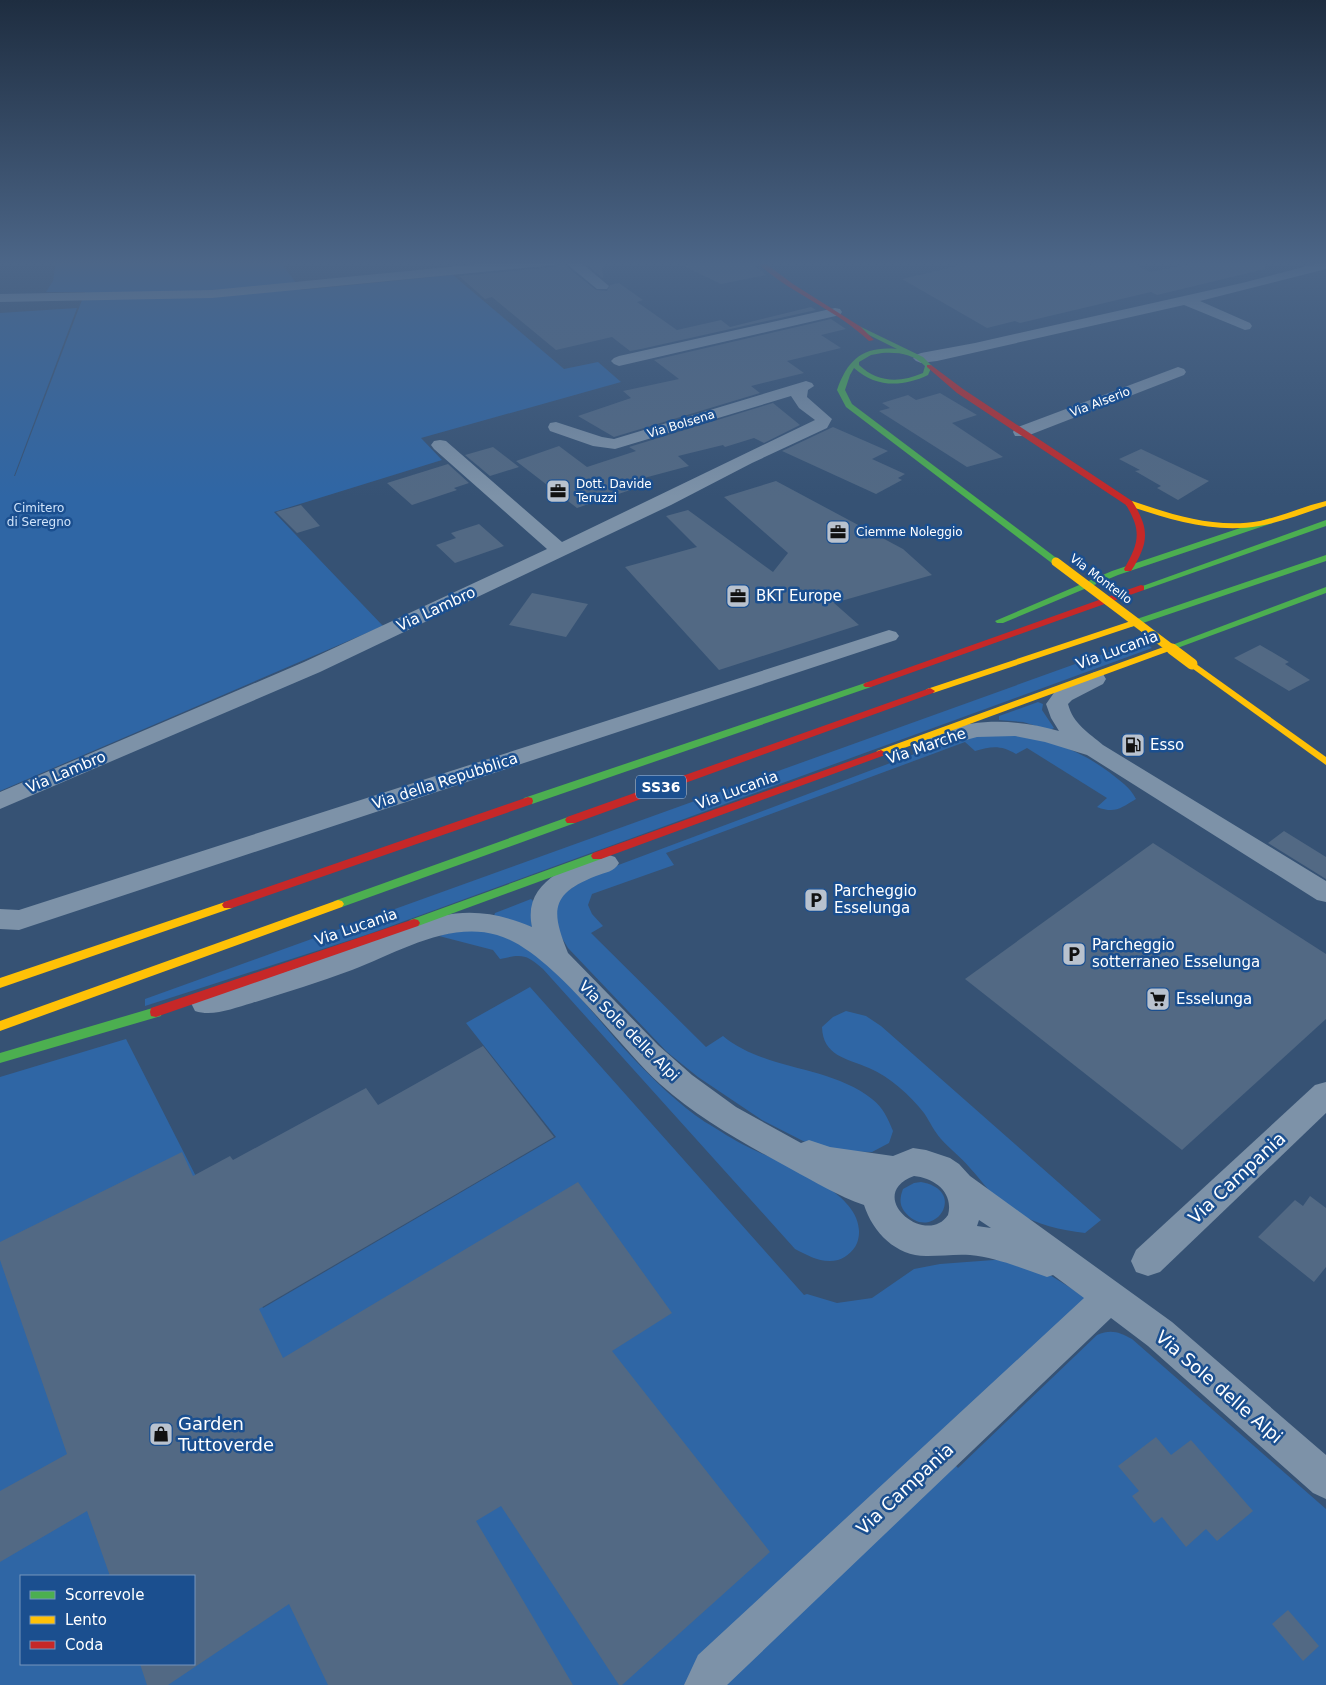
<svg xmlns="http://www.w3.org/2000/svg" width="1326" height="1685" font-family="'DejaVu Sans',sans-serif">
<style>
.green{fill:#2f66a5;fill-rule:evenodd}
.building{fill:#526984}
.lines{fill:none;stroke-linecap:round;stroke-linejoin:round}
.street{fill:#7d92a8;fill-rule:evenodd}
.fast{fill:#4caf50;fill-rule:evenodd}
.slow{fill:#ffc107;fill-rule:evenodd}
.jam{fill:#c62828;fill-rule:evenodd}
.slow-bridge-far1{stroke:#ffc107;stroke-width:9}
.slow-bridge{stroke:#ffc107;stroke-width:11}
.labels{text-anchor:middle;stroke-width:5;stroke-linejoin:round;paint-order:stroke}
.far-street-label{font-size:12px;fill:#fff;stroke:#1b4f8f}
.far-poi-label{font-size:12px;fill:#fff;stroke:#1b4f8f;text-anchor:start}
.far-park-label{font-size:12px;fill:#cfe3fa;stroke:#1b4f8f}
.shield{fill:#1b4f8f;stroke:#bbcadd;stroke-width:1}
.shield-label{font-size:14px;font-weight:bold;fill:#fff}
.poi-label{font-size:15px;fill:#fff;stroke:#1b4f8f;text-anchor:start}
.street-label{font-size:15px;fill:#fff;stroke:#1b4f8f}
.near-street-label{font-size:18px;fill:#fff;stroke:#1b4f8f}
.near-poi-label{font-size:18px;fill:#fff;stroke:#1b4f8f;text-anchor:start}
</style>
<rect width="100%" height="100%" fill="#365274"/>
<g class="green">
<path d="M56,261H280L301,290L453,275L564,369L598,362L621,382L421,438L442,460L274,512L383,626L0,791V313L77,308L14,476H15L85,292H46L53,281Z"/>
<path d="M1142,640L1152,648L369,934L145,1006V999Z"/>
<path d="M1038,702L1043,704L1042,710L1054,728L1050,730L1023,722L999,720V716Z"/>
<path d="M990,732C1039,739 1068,742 1109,772C1119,780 1130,787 1136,799C1121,808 1115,814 1097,807L1107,798L1027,748L1016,754C1001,745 992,746 975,751L965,742L666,853L674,865L592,894L588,905L592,914L603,926L591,933L706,1047L723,1036C765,1071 829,1065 872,1099C883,1107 888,1119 893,1131L889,1143L872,1152L835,1151L803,1141L762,1120L698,1077L667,1052L568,948L556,928V899L589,876L949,741Z"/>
<path d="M531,899L533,901L531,913L532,927L494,916L495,913Z"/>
<path d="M482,929C490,931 500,933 508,936C559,963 593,1016 632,1057C654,1080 678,1104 705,1122C719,1130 733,1140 748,1147C779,1163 870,1193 858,1240C856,1249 847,1257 838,1260C822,1264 809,1256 795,1249L543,969C526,954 522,954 500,959L493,950L439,936L460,930Z"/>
<path d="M530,987L804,1295L807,1294L837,1303L872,1298L914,1269L940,1264L1007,1259L1040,1269L1092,1301L936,1444L958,1468L1097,1335C1111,1329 1119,1332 1132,1339L1326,1509V1685H0V1077L126,1039L263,1308L556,1137L466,1023ZM21,1576H194V1664H21Z"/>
<path d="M846,1011L866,1016L881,1026L1101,1220L1085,1233C1058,1230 1033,1223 1010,1209C993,1198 983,1182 970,1168C961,1157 950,1149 941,1139C934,1131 930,1122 924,1113C910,1095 890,1077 869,1068C846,1058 823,1056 822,1027L833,1017Z"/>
<path d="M921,1182C971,1191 931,1246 904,1211C899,1204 900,1197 903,1189L914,1183Z"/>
</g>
<g class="building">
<path d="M582,261H602L603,278Z"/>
<path d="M713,261H749L766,275L721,284L684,266Z"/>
<path d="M979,261H1077L1087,266L1109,261H1128L1150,272L1208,261H1265V269L1157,295L1151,292L1020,323L1015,321L987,328L902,279Z"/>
<path d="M562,263L596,290L607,291L610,285L619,283L643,300L637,302L677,330L721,320L730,327L811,307L816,310L641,349L630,351L612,337L556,350L492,297L485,299L459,276L554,267Z"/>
<path d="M831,319L846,329L821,335L841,348L787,361L804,373L751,386L760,393L614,437L578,416L631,398L623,391L679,379L654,360Z"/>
<path d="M940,393L977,415L952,423L1003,457L967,467L879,411L890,408L882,403L908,395L916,400Z"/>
<path d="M773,403L800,425L764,443L754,438L725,447L723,445L678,456L689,466L644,478L651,483L577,508L516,461L559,446L587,467L636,451L629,447Z"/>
<path d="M833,427L888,451L872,459L905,474L898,478L902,480L876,494L782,451Z"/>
<path d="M493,447L519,467L490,476L465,455Z"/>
<path d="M1141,449L1209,481L1178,500L1157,488L1161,486L1135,471L1140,470L1119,459Z"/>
<path d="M448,464L469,483L454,488L457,490L412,505L387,483Z"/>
<path d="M776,481L903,549L932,575L834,603L859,625L719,670L625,567L697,547L666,516L688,510L773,572L788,553L724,497Z"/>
<path d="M301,505L320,526L297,533L276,512Z"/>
<path d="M479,524L504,546L455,563L436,545L456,538L451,533Z"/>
<path d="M532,593L588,604L566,637L509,625Z"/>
<path d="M1260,645L1289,662L1285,664L1310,680L1289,691L1234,658Z"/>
<path d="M1284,831L1326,857V879L1268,843Z"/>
<path d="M1153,843L1326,954V1019L1182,1150L965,979Z"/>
<path d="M483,1046L554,1137L259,1309L283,1358L578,1182L672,1313L612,1351L770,1552L622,1685H619L501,1506L476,1521L573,1685H328L289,1604L168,1685H147L140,1664H194V1576H110L87,1511L0,1562V1491L67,1454L0,1260V1242L182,1152L193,1176L230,1156L233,1160L366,1088L378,1105Z"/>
<path d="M1310,1196L1326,1208V1267L1314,1282L1258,1237L1295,1200L1303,1206Z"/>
<path d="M1156,1437L1171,1455L1191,1440L1253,1511L1217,1541L1206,1529L1186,1547L1162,1517L1154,1523L1132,1496L1139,1491L1118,1466Z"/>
<path d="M1288,1610L1319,1646L1303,1661L1272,1624Z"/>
</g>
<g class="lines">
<g class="street">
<path d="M510,261H561L554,265L212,298L0,302V294L212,290Z"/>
<path d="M563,261H579L609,286L607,289H597Z"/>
<path d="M1326,261V269L1200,301L1250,323L1252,326L1250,329L1245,330L1184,305L937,361L921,363L916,361L913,358L916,355L921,353L975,343L1242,283Z"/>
<path d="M835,308L840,309L842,312L840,315L619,366L614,364L611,361L614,358L619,356Z"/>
<path d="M1178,367L1184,369L1186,372L1184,375L1027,436H1015L1013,432L1015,428Z"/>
<path d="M806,381L812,383L814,386L808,390L807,397L832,419L827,428L752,463L671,505L320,672L0,809V792L304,662L547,549L434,449L431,445L434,441L440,440L446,441L562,542L815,420L799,408L791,396L615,449L593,446L550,431L548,427L550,423L556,422L602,437L614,439Z"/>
<path d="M889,630L896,632L899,636L896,640L28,927L19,930L0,929V909L19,910Z"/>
<path d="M1095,672L1103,674L1106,679L1103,684L1072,700L1068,704C1073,724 1089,733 1103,745L1326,881V902L1317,900L1087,755L1045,742L1015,736L977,737L932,749L924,747L920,742C926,734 935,733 944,730C983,718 1020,720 1059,731L1051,718L1046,704L1056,690Z"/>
<path d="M606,854L615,857L619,863C614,872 606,872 596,876C550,894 551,911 568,953L658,1045L692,1075L736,1107L801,1143L809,1140L830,1147L893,1156L913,1148L926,1150L950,1158L959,1164L970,1176L1172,1322L1326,1455V1499L1313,1493L1148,1346L1111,1318L727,1685H684L698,1655L1084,1298L1053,1275L1047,1277C1021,1268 998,1258 970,1255C956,1254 942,1256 928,1256C897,1257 873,1233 864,1205C838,1196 815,1182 791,1169C745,1144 699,1119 660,1084C617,1045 551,950 497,935C448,921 397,953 352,970C319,982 285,993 252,1003C234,1008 213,1017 195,1011L191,1003L195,995L284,972L441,916C473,909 501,914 532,927C522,881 571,864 606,854ZM914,1176C934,1178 954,1192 948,1215C926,1248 863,1195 914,1176ZM979,1220L991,1228L977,1226Z"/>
<path d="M1326,1082V1113L1160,1272L1148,1276L1136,1272L1131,1261L1136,1250L1315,1085Z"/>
</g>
<g class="fast">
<path d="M859,326L923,357L932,366L928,375C903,387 876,388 854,368L850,375L845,390L852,404L1059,560V564H1053L846,407L837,390C848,359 863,346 897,349L857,329V327ZM882,353C899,352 913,354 925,366L923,373C900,383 878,383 859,365V362L871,355Z"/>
<path d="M1270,518L1273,519V523L1118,575L1003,623H997L995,621L1112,571Z"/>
<path d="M1326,520V526L1144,590H1138L1137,588Z"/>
<path d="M1326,555V561L1134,626L1131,627L1126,624L1128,622Z"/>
<path d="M1326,587V593L1172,650L1169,651L1164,648Z"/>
<path d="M868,682L871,683L873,685L871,687L532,804H524L523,801L524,798Z"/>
<path d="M571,816L575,817L577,820L575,823L342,907H334L332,904L334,901Z"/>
<path d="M597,852L601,853L603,856L601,859L418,926H410L408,923L410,920Z"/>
<path d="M156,1007L161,1008L162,1012L161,1016L0,1063V1053Z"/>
</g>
<g class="slow">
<path d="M1126,501H1132C1173,515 1216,529 1260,521C1283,516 1304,506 1326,501V506C1304,513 1282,522 1259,526C1214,534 1168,519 1126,505Z"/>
<path d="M1131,621L1134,622V626L933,693H927L925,691L927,689Z"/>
<path d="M1169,645L1174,648L1172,650L885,755L881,756L876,753L877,751Z"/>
<path d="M1192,661L1326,757V765L1189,666L1187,664Z"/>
<path d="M338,900L342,901L344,904L342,907L0,1031V1021Z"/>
<path d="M228,901L232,902L234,905L232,908L0,988V978Z"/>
</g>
<g class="jam">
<path d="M755,261H762L793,284L861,327L874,340L869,341C836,309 789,293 755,261Z"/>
<path d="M927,365H931L963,389L1132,501C1150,529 1149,543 1131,571H1125L1124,569C1139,543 1142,531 1126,505L957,393L927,367Z"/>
<path d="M1141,585L1144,586V590L871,687H865L863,685L865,683Z"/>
<path d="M930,688L935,691L933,693L575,823H567L565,820L567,817Z"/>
<path d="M881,750L886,753L885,755L601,859H593L591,856L593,853Z"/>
<path d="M528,797L532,798L533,801L532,804L232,908H224L222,905L224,902Z"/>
<path d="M414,919L418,920L420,923L418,926L156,1017L151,1016L150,1012L151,1008Z"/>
</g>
<path class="slow-bridge-far1" d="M1056,562L1173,650"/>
<path class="slow-bridge" d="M1172,649L1192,664"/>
</g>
<linearGradient id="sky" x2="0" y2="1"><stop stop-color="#1e2d40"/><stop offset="0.53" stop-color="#4c6688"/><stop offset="1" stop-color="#4c6688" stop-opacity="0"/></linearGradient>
<rect width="1326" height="497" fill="url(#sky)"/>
<defs>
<g id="office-square" transform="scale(1.25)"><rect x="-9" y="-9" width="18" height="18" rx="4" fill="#b9c2ce" stroke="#1b4f8f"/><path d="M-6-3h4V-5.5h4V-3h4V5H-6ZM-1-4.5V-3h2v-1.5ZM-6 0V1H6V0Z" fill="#111"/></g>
<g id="fuel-square" transform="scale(1.25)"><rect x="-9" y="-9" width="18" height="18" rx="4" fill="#b9c2ce" stroke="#1b4f8f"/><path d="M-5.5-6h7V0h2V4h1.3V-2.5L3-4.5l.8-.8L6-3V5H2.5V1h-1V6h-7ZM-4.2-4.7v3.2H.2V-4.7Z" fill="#111"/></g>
<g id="parking-square" transform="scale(1.25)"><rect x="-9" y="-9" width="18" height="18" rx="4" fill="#b9c2ce" stroke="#1b4f8f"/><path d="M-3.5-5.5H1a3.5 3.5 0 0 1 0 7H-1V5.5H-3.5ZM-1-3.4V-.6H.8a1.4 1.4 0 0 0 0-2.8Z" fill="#111"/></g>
<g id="supermarket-square" transform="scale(1.25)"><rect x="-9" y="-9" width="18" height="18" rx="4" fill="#b9c2ce" stroke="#1b4f8f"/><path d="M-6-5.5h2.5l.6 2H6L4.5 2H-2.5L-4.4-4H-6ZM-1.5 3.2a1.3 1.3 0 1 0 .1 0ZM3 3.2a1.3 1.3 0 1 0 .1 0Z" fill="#111"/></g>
<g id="shop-square" transform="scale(1.25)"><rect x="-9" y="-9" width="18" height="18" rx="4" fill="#b9c2ce" stroke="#1b4f8f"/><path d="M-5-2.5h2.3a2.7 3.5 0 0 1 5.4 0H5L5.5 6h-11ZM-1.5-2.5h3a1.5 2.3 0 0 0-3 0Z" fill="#111"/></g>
</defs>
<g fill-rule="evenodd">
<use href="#office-square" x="558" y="491"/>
<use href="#office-square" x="838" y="532"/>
<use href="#office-square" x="738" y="596"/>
<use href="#fuel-square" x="1133" y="745"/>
<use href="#parking-square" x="816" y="900"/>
<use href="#parking-square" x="1074" y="954"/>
<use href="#supermarket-square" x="1158" y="999"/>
<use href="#shop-square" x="161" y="1434"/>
</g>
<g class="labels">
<g class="far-street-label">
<text transform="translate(1100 402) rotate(-21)" y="4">Via Alserio</text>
<text transform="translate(681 424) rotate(-17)" y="4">Via Bolsena</text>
<text transform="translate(1101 579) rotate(37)" y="4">Via Montello</text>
</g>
<g class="far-poi-label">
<text x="576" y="488">Dott. Davide<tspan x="576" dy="14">Teruzzi</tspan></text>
<text x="856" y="536">Ciemme Noleggio</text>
</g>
<g class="far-park-label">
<text x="39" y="512">Cimitero<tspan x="39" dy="14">di Seregno</tspan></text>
</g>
<rect class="shield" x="636" y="775.5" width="50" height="23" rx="4"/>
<g class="shield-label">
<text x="661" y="792">SS36</text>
</g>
<g class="poi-label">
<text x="756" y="601">BKT Europe</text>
<text x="1150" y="750">Esso</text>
<text x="834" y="896">Parcheggio<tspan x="834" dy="17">Esselunga</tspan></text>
<text x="1092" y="950">Parcheggio<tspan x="1092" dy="17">sotterraneo Esselunga</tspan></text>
<text x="1176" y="1004">Esselunga</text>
</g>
<g class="street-label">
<text transform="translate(436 609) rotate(-25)" y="5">Via Lambro</text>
<text transform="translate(1117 650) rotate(-20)" y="5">Via Lucania</text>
<text transform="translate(926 746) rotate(-19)" y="5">Via Marche</text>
<text transform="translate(66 772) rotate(-23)" y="5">Via Lambro</text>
<text transform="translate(445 781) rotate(-18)" y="5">Via della Repubblica</text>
<text transform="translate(737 790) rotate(-20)" y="5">Via Lucania</text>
<text transform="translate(356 927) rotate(-19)" y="5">Via Lucania</text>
<text transform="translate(629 1031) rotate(45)" y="5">Via Sole delle Alpi</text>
</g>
<g class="near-street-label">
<text transform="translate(1237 1178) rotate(-43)" y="6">Via Campania</text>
<text transform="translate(1219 1387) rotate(41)" y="6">Via Sole delle Alpi</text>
<text transform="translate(905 1489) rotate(-43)" y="6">Via Campania</text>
</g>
<g class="near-poi-label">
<text x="178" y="1430">Garden<tspan x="178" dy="21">Tuttoverde</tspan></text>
</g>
</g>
<rect x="20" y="1575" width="175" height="90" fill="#1b4f8f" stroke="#7695bc"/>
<rect x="30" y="1591" width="25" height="8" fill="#4caf50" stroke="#7695bc"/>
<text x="65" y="1600" font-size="15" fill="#ffffff">Scorrevole</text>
<rect x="30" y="1616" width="25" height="8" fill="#ffc107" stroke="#7695bc"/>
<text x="65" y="1625" font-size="15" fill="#ffffff">Lento</text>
<rect x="30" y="1641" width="25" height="8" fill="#c62828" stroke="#7695bc"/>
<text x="65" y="1650" font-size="15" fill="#ffffff">Coda</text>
</svg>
